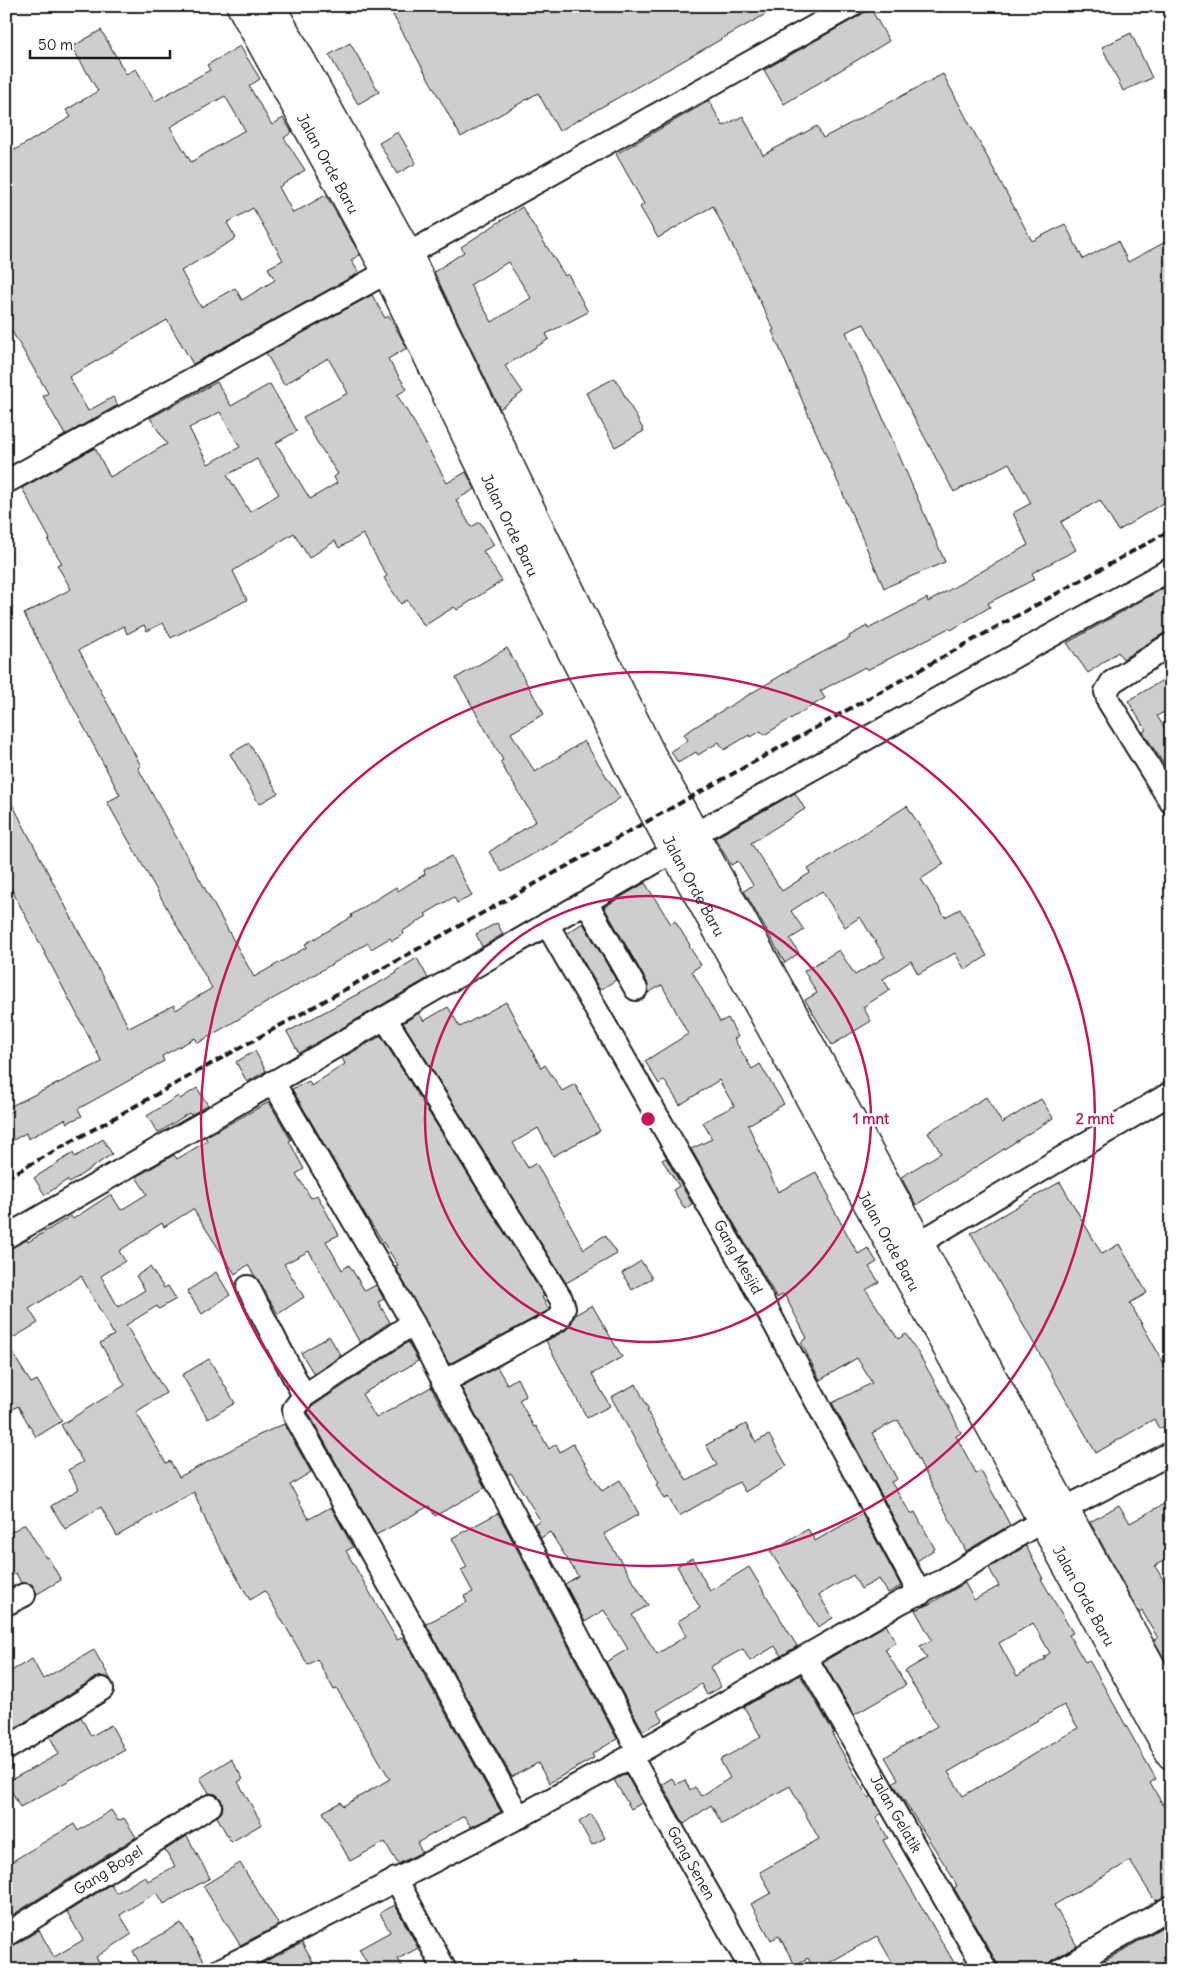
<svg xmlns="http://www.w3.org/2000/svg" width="1177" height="1976" font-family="Delius,sans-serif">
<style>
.building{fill:#cecece;stroke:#1c1c1c;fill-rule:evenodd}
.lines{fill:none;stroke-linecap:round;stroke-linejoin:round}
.minor-casing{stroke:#1c1c1c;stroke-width:26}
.major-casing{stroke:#1c1c1c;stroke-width:31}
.minor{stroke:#fff;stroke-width:22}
.major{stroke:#fff;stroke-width:28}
.rail{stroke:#1c1c1c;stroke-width:4;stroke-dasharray:8 4;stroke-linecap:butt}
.ring{fill:none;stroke:#c2185b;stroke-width:2.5}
.labels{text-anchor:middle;stroke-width:5;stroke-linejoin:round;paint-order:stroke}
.street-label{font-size:15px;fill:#1c1c1c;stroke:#fff}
.centre{fill:#c2185b;stroke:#fff;stroke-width:2.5}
.ring-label{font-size:15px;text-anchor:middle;font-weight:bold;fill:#c2185b;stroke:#fff;stroke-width:5;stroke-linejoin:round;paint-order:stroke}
</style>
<rect width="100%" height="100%" fill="#fff"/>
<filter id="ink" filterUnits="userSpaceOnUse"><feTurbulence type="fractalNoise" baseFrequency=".02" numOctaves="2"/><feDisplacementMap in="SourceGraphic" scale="10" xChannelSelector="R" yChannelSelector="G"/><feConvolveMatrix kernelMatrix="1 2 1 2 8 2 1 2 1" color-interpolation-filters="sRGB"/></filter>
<g filter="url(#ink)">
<g class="building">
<path d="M388,6H780L559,131L538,93L461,137Z"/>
<path d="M871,9L889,41L784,104L764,70Z"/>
<path d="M101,30L126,74L136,69L155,101L210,70L207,65L240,46L260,79L249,86L272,125L283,118L292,132L284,138L305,170L279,187L293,213L326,195L360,255L351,260L359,273L193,364L167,320L69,377L88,411L113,397L118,405L65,435L43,396L48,393L6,321V155L71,117L66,110L98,91L72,47ZM225,96L245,130L191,162L170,127ZM253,208L283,260L268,268L275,280L242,300L235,288L201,307L181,271L236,238L227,223Z"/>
<path d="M1131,33L1152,78L1123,91L1102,47Z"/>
<path d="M350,43L379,92L358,104L329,55Z"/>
<path d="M943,74L1032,241L1065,224L1083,259L1118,241L1128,262L1171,239V498L1118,531L1100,500L1061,522L1076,550L1032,573L1035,579L988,603L990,607L951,630L949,628L867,670L865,667L820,691L825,698L764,735L761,731L751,737L749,735L724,750L719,742L698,755L696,752L678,763L671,751L688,740L684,734L703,722L802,663L850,638L849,636L867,626L868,629L927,598L928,602L1028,545L1013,513L1031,503L1009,463L954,492L864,324L846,332L945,562L884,588L772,331L774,330L713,206L658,238L640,207L644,204L616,154L709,101L723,126L743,116L763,155L817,126L823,138Z"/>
<path d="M398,132L416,163L397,174L379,143Z"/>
<path d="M522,207L565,276L568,274L588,312L546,334L549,339L505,366L523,392L500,409L434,272L464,252L461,247ZM508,262L531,298L492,322L470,285Z"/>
<path d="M372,295L385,318L389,316L407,348L388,359L407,389L397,395L415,424L447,483L466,472L469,478L475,489L456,500L471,527L480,522L494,545L483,551L502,581L457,610L454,607L424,626L407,600L401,604L384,578L387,576L363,534L339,548L335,541L309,558L294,533L233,571L247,600L171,638L163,623L147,631L144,625L127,634L124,626L79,650L141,766L138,768L254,977L307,947L305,944L352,917L351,915L396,887L398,891L425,874L424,870L452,856L472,896L457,903L454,897L425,914L427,916L403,931L404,934L392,941L390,938L371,949L368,943L198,1043L195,1038L162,1056L164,1061L78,1109L82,1116L67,1123L65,1119L28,1139L26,1133L6,1144V1114L13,1110L11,1106L102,1062L6,879V792L129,1028L174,1005L176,1010L212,988L107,802L120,795L24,614L71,589L57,565L62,563L48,541L50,539L22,488L95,448L110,477L167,444L150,418L217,382L231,406L270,384L297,431L276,443L310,499L337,483L334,477L338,474L317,442L303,417L348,393L328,358L284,385L266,353ZM220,412L240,447L208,464L189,428ZM257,459L279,494L250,512L227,475Z"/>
<path d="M615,378L644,431L615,447L586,393Z"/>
<path d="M1171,584V631L1164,633L1123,659L1118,652L1088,673L1067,643Z"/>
<path d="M507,648L544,714L511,733L535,772L584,741L620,798L556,841L502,872L489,852L536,821L500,762L503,760L456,678Z"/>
<path d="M1171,675V708L1157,716L1171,738V775L1143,732L1146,730L1128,701Z"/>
<path d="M249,743L278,793L259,804L230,754Z"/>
<path d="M795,793L805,809L751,843L782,891L810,873L808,869L907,806L944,864L921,879L945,917L960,909L987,956L965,970L955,953L918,974L911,961L883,979L890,990L863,1007L871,1021L832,1045L805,1000L817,993L804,971L839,950L855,975L885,957L860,917L845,927L822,891L791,911L804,930L790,939L799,953L785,963L744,891L753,885L738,861L731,865L715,838Z"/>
<path d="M645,883L671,924L675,921L690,945L689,946L701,965L692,971L720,1022L728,1018L738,1037L734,1039L752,1069L760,1064L784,1104L748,1125L778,1192L816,1172L830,1198L828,1199L858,1254L868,1248L877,1262L869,1267L879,1282L866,1290L898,1339L906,1334L920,1356L947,1404L961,1433L956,1436L976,1473L981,1471L1010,1525L966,1551L898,1420L872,1433L897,1479L891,1482L911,1514L915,1512L935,1549L917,1561L832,1403L872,1383L857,1358L820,1380L801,1342L807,1338L784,1294L777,1298L691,1149L712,1139L703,1122L734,1106L719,1080L680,1105L664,1080L659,1084L645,1061L688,1034L662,985L648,993L647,982L604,907Z"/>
<path d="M497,923L503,934L482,947L476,934Z"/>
<path d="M583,923L616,980L600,990L567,933Z"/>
<path d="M417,958L428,978L299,1053L287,1032L397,973L396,971Z"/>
<path d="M506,1002L541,1068L545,1065L562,1091L575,1084L600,1131L553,1156L538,1128L513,1143L528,1168L536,1163L584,1249L605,1235L617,1254L566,1283L403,1023L419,1013L424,1021L448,1007L460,1027Z"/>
<path d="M381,1036L544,1296L542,1297L549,1310L449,1364L395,1266L398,1265L364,1213L292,1089L309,1081L311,1086L345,1064L342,1058Z"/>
<path d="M255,1051L266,1071L247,1082L236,1062Z"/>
<path d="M197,1088L208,1105L191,1115L189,1113L158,1133L147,1116L178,1096L180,1099Z"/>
<path d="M986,1097L1002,1123L1041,1099L1053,1118L916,1205L901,1177L941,1153L928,1132Z"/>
<path d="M269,1102L291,1140L289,1141L304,1169L296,1174L311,1198L317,1195L339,1235L326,1241L342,1270L349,1265L365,1291L376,1285L384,1299L378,1302L390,1322L360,1343L309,1251L284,1264L304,1297L278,1314L248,1265L235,1274L193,1209L164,1227L162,1223L119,1251L125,1261L101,1276L118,1307L145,1290L136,1276L150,1267L164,1288L168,1286L176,1299L159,1309L157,1306L126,1325L166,1393L136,1412L166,1463L170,1461L179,1477L257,1436L284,1424L311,1472L290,1485L309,1519L331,1507L353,1547L346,1551L397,1640L403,1637L501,1812L471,1827L464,1816L417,1843L422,1852L398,1864L385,1842L350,1861L323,1812L341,1802L343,1806L390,1779L337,1689L334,1690L317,1659L308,1665L265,1591L250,1600L210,1531L194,1492L117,1536L101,1507L65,1529L51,1506L79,1489L68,1470L83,1462L61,1425L125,1385L100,1343L114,1335L81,1276L29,1309L38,1323L6,1342V1250L27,1240L28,1242L71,1216L73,1219L111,1194L121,1210L147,1194L136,1177L174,1155L177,1159L207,1141L205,1137Z"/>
<path d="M103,1139L112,1154L69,1183L67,1180L45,1195L34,1178L73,1153L75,1157Z"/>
<path d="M666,1158L692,1204L685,1209L673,1190L679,1186L662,1160Z"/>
<path d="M1060,1182L1102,1254L1119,1244L1147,1293L1130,1303L1171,1376V1423L1159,1429L1154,1419L1096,1453L971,1233Z"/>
<path d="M641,1261L652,1278L632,1290L622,1273Z"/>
<path d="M216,1272L230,1295L202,1314L187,1291Z"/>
<path d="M592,1305L622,1357L592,1374L610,1406L587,1418L546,1341L565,1331L571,1324L575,1315Z"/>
<path d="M329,1336L341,1356L314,1374L301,1353Z"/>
<path d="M408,1342L418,1361L362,1394L376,1418L431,1387L485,1488L435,1516L429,1506L376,1535L308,1412L313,1406Z"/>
<path d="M6,1343L31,1383L37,1380L62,1421L36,1437L18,1406L6,1413Z"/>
<path d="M209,1359L235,1403L208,1419L182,1375Z"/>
<path d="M497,1367L507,1384L517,1378L526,1396L519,1400L534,1427L536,1426L549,1449L556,1444L560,1452L573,1444L602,1491L620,1480L639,1514L604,1534L648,1605L632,1615L657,1654L686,1636L678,1621L700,1608L677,1566L692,1558L710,1591L749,1567L797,1646L781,1656L775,1646L750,1661L743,1649L710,1667L721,1687L707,1695L701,1684L657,1711L663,1720L643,1731L606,1662L628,1649L604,1610L585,1622L565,1584L578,1576L550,1532L541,1538L534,1524L540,1520L511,1473L508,1475L461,1387Z"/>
<path d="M636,1384L649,1410L647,1411L687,1481L717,1465L706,1445L746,1424L756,1442L769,1435L787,1466L745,1492L739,1482L679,1516L668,1497L664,1499L656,1485L659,1483L611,1397Z"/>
<path d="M1171,1500V1557L1155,1566L1171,1593V1659L1170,1657L1165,1660L1154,1640L1158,1638L1142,1611L1139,1613L1090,1522L1119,1505L1130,1523Z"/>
<path d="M498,1513L617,1739L592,1754L594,1758L549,1783L538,1763L512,1777L426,1624L467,1602L464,1596L473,1592L461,1570L467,1567L452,1538Z"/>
<path d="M862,1514L901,1586L888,1593L879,1579L861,1589L853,1575L819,1595L833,1618L818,1627L770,1551L808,1529L815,1541Z"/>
<path d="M25,1524L46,1558L48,1557L61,1580L37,1594L32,1584L21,1583L16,1573L6,1578V1535Z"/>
<path d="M1026,1546L1043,1579H1041L1073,1633L1069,1635L1085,1662L1089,1660L1156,1779L1150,1783L1171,1818V1894L1155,1901L1130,1861L1054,1905L1077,1946L1054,1959L1049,1964L1048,1970H999L997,1963L954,1888L957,1886L950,1873L893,1783L898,1779L885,1757L937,1726L905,1671L927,1658L920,1646L932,1640L915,1610L926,1606L965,1583L974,1600L999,1586L989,1568ZM1033,1623L1050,1653L1044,1657L1045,1659L1017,1676L999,1643ZM1064,1705L1078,1728L963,1796L948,1772Z"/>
<path d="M886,1625L896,1642L885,1649L906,1685L854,1715L823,1662Z"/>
<path d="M94,1650L111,1680L102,1676L95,1678L9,1732L6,1726V1674L32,1659L43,1679Z"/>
<path d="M800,1675L834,1733L832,1734L868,1798L871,1796L881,1814L876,1817L888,1838L883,1840L906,1880L956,1966L965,1961L971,1970H897L877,1936L816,1970H814L808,1958L795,1965L779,1936L771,1940L751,1904L771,1893L760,1872L819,1839L790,1786L722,1824L711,1805L684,1824L662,1784L672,1778L676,1784L685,1780L690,1790L695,1787L701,1796L730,1778L720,1760L761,1737L744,1707Z"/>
<path d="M81,1717L91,1736L111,1725L125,1750L20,1807L7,1782L59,1754L50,1737Z"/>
<path d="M231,1759L243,1779L238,1782L262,1824L231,1842L217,1817L222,1812L223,1806L221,1799L216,1794L209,1793L200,1778Z"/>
<path d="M626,1774L642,1803L631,1809L614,1780Z"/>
<path d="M111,1810L118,1821L124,1818L136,1837L6,1919V1865L74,1824L78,1831Z"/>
<path d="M591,1814L605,1838L592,1845L579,1822Z"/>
<path d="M187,1836L210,1878L164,1904L157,1892L120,1915L132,1934L96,1957L103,1970H6V1948L13,1946L39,1930L54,1957L83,1940L67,1912L111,1884L116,1893L145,1876L148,1881L175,1866L165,1850Z"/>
<path d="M240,1863L279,1925L240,1945L203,1886Z"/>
<path d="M395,1905L418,1948L398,1959L404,1970H371L359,1949L390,1932L380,1913Z"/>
<path d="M1171,1922V1970H1088L1091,1969Z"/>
<path d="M181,1923L206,1964L196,1970H143L133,1951Z"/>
<path d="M302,1943L317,1970H255L254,1967Z"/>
</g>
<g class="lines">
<g class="minor-casing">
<g id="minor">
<path d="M408,254L851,6"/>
<path d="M6,482L387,272"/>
<path d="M1171,644L1112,682L1106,692L1109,702L1171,802"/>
<path d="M695,834L1171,569"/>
<path d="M586,902L636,989"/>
<path id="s1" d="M547,924L750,1278L920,1594"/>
<path d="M385,1018L561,1299L564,1308L559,1319L443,1382"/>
<path d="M273,1082L413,1323L639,1752"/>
<path d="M6,1237L674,851"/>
<path d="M904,1252L1171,1093"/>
<path d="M248,1287L304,1396"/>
<path d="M413,1323L304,1396L294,1409L295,1416L519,1817"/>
<path d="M1064,1509L1171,1453"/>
<path d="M6,1604L24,1595"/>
<path id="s2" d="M806,1658L986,1970"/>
<path d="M6,1749L102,1689"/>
<path id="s3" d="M631,1757L752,1970"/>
<path d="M396,1879L445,1970"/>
<path id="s4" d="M6,1935L210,1806"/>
<path d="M220,1970L519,1817L639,1752L899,1603L942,1581L1042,1521"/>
<path d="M1061,1970L1171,1907"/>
</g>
</g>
<g class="major-casing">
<g id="major">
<path id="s5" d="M241,6L387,272L535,578L630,768L674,851L1171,1755"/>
<path d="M271,6L408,254L558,566L652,756L1171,1703"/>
</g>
</g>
<use href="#minor" class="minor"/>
<use href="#major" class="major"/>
<path class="rail" d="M6,1178L1171,530"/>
</g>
</g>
<g class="ring">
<circle cx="648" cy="1119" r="223"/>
<circle cx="648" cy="1119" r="447"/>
</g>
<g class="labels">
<g class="street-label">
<text dy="5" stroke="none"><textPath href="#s5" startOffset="180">Jalan Orde Baru</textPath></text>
<text dy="5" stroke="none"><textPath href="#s5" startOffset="585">Jalan Orde Baru</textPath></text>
<text dy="5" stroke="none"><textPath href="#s5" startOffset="990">Jalan Orde Baru</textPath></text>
<text dy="5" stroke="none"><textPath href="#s5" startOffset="1395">Jalan Orde Baru</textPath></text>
<text dy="5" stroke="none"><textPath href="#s1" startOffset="384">Gang Mesjid</textPath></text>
<text dy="5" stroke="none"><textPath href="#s5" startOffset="1800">Jalan Orde Baru</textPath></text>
<text dy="5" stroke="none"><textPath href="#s2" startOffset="180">Jalan Gelatik</textPath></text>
<text dy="5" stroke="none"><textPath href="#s3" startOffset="122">Gang Senen</textPath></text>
<text dy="5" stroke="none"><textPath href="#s4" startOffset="121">Gang Bogel</textPath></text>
</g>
</g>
<circle cx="648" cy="1119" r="8" class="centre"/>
<g class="ring-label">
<text x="871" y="1124">1 mnt</text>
<text x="1095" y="1124">2 mnt</text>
</g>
<rect width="1177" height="1976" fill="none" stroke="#fff" stroke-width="25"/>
<rect x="12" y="12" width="1152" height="1951" fill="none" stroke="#1c1c1c" stroke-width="2" filter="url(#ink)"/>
<path d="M30 50v8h140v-8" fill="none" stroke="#1c1c1c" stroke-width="2.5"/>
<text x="38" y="50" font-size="15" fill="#1c1c1c" stroke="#ffffff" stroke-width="4" paint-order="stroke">50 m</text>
</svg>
